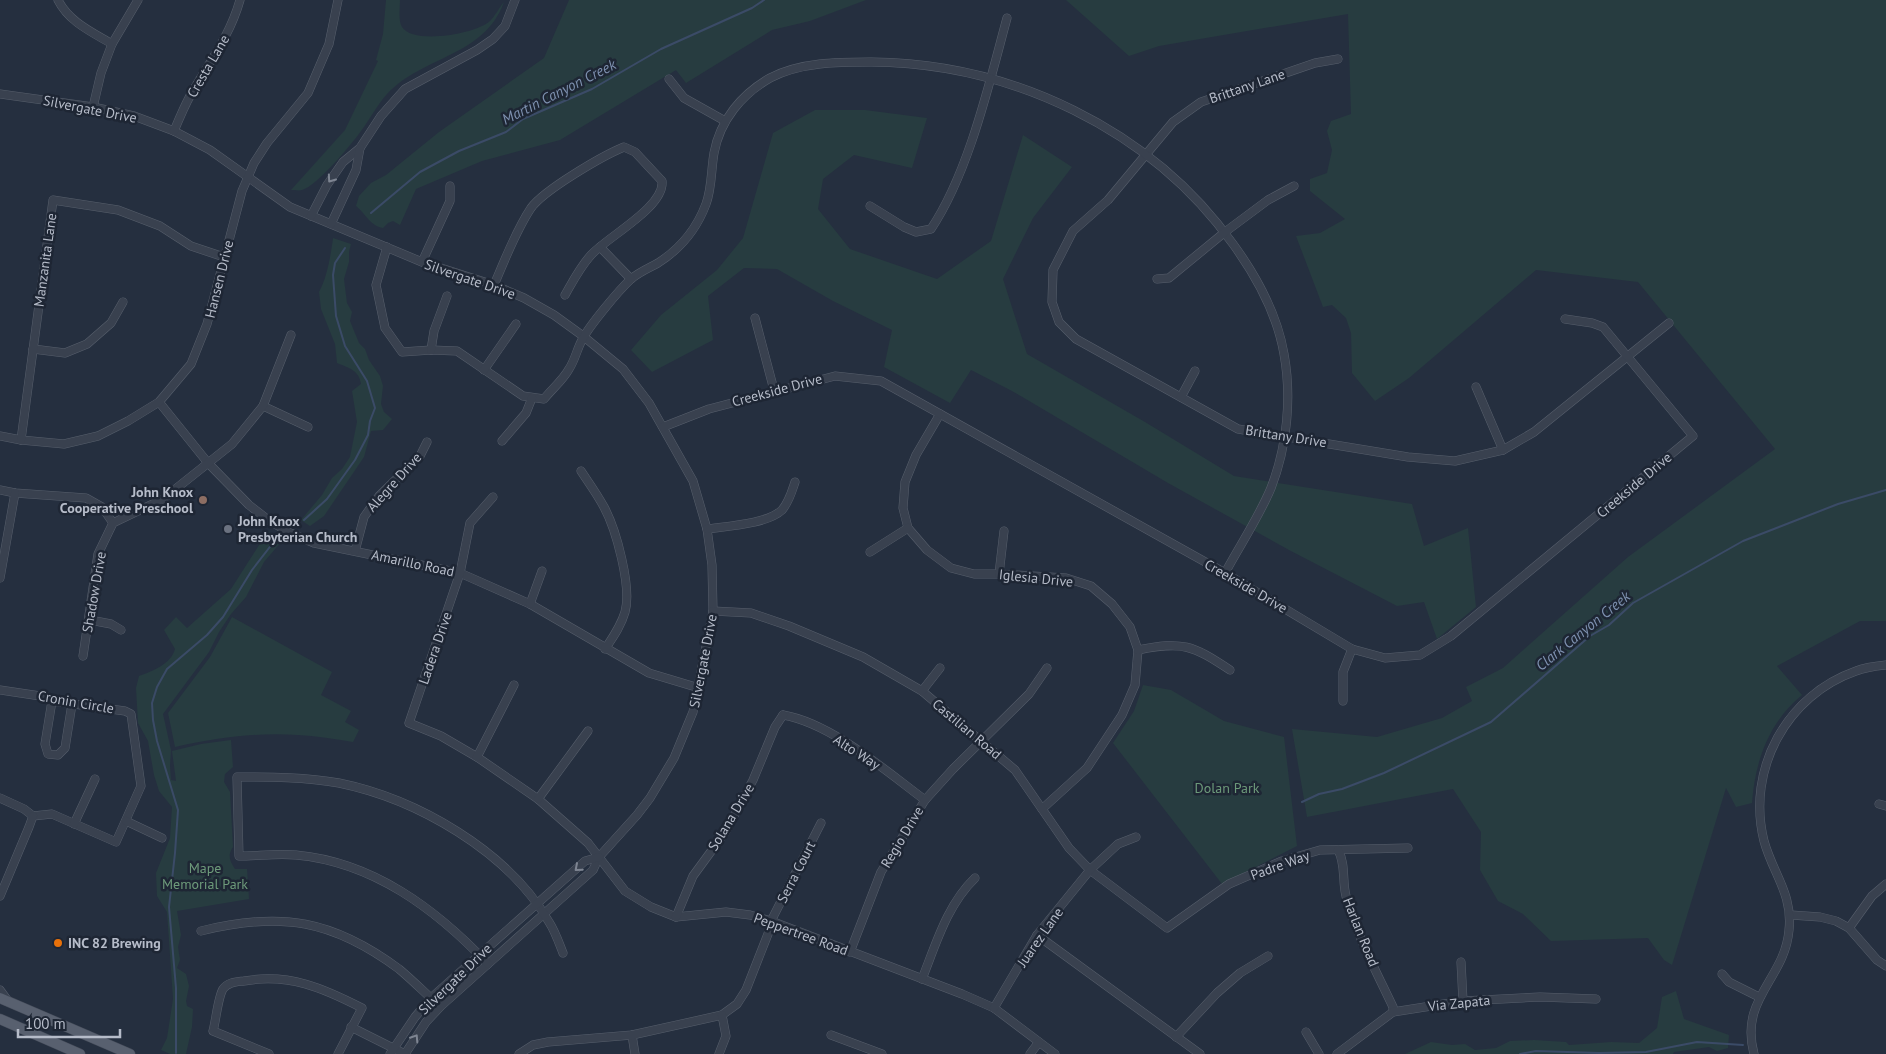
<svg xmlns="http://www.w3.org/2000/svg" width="1886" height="1054" font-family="'PT Sans',sans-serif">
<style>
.green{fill:#273c40}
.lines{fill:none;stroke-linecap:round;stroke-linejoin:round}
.stream{stroke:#3b4b67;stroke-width:2}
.minor-casing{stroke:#575f6c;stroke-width:9}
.major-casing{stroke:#434a58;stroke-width:11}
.minor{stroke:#39414f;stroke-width:8}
.major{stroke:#58606f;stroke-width:10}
.oneway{stroke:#7e8592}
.education-dot{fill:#8d6e63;stroke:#1e2634;stroke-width:2}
.worship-dot{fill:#6b7280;stroke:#1e2634;stroke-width:2}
.food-dot{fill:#e8710a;stroke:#1e2634;stroke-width:2}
.labels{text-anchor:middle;stroke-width:5;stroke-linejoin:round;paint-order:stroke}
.street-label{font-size:14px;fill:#b6bcc9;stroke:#1e2634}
.poi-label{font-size:14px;font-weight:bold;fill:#b6bcc9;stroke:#1e2634;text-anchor:start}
.park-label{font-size:14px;fill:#6d9a7a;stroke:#1e2634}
.water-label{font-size:15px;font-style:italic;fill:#7e91b0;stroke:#1e2634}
</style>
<rect width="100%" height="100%" fill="#252f3f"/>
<g class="green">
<path d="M386,0H400C400,7 398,21 402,27C413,45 476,34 490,21C495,16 499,8 504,2C484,57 424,55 387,94C377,105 370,119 361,131C351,145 317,186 302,190C299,191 294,190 291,190L345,130L378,61L376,60L383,34Z"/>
<path d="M569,0H866L810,21L772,30L686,83L676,70L560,140L482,161L416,189L400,225L393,221L388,223L383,228C370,226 366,214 356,206L359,196L371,183L386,175L439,132L544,58Z"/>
<path d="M1066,0H1886V621H1860L1777,666L1802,695C1769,722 1755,761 1752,803L1736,807L1726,788L1672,965L1664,960L1648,938L1551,941L1523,914L1498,901L1480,870L1481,832L1453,789L1307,817L1292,729L1377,737L1442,718L1472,701L1466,687L1503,668L1628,557L1775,449L1638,282L1536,270L1409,378L1375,401L1352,373L1351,333L1346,318L1332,305L1323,307L1296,236L1320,233L1345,219L1310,191V179L1327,173L1332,150L1327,131L1331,121L1351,114L1348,14L1159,46L1129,56Z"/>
<path d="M815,110H865L927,118L912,168L854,155L823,179L818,209L850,249L937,279L991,241L1023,135L1072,167L1033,218L1003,279L1027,354L1145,422L1234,476L1412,504L1424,546L1468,528L1476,607L1437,639L1424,602L1397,606L1289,550L1168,483L1012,391L971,370L950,403L884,367L892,330L833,301L777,269L744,268L708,296L713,340L652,372L631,350L661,315L717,270L743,238L773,133Z"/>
<path d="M333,238L351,244L349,252V262L344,279L347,303L352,312L350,321L359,343L365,349L369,360L380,376L383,386L381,404L384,412L392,419L383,430L371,431L364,457L324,516L310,526L301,520L322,495L332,478L342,469L350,457L357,422L352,391L361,384C359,370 349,368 337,363L335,344L321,309L319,292C327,278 331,254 333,238Z"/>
<path d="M268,531L282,541L264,562L246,597L231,614L219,632L209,652L163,714L171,750L170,766L171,780L176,781L172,751L201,744L231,740L233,767L225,774L224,782L230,792L233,847C227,856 230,861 235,869H247L249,899L177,911L181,935L178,947L180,960L177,968L186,974L189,986L186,1001L187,1006L193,1009L192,1027L186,1054H170L161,1050L167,1038L173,999L167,912L157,896L156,873L170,838L172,807L159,791L154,775L148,741L138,723L136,688L139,676C153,671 171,664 175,649L164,630L176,617L187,628L231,589Z"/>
<path d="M232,617L332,672L321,695L351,711L345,722L359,730L353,742C335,739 316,736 298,735C257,732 214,738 175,747L168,713L210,657Z"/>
<path d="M1143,685L1171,690L1224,721L1284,737L1297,846L1222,884L1113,743L1134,711Z"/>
<path d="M1676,991L1684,1019L1729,1035L1728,1048L1717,1051L1709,1047L1674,1052L1673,1054H1405L1431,1042L1452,1045L1465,1044L1475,1050L1496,1048L1510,1041L1534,1040L1566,1042L1569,1045L1611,1042L1639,1043L1657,1028L1662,997Z"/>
</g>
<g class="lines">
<g class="stream">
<path d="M371,213L420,172L459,151L506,132L523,119L592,89L661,49L752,8L764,0"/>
<path d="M304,520L327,499L355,460L368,435L370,421L375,408L367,381L345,346L336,316L333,275L335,263L345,248"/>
<path d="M1302,802L1319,794L1342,789L1384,773L1491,722L1590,636L1609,625L1633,603L1743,541L1838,504L1886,490"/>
<path d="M176,1053V988L169,907L175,853L178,810L157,741L153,720L152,703L157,687L167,669L207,635L223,617L252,570L276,539"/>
<path d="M1520,1054L1536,1051L1599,1053L1646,1052L1697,1042L1743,1045"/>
</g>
<g class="minor-casing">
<g id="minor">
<path d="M58,0C69,22 92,32 112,44"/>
<path d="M1338,59L1315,63L1201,102L1173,122L1108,200L1073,231L1053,270L1052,302L1059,322L1076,339L1238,429L1408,457L1455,461L1503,450L1534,432L1669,323"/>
<path d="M669,79L684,98L725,121"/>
<path d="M0,94L93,107L134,116L174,131L210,150L290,207L422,262L494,285L524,298L554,315L583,336L623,369L649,403L693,481L707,529L712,565L713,611L693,712L674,758L650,798L637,815L599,857L593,870L441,1006L426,1022L405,1054"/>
<path d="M93,107L101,73L112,44L138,0"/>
<path d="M174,131C179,119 184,107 190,96C208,64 230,36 240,0"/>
<path d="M870,206L904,227L916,232L931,229C969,172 989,84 1007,18"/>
<path d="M311,216L327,185L343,162L360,148L381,116L405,89L477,50L493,39L505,26L515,0"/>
<path d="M331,224L356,170L360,148"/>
<path d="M387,247L376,285L385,328L402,352L431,350L457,351L523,396L544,399C552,389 563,380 569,369C575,360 577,349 582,340C589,326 619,290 631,279C639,272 649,268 658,263C680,249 697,228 706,204C712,188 711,170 714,153C720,120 742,94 770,78C800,62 839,62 871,62C1011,63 1151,129 1233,244C1257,277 1277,313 1284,354C1292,398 1287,447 1271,488C1259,517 1240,545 1225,573"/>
<path d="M600,247L631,279"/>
<path d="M422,262L450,201V186"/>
<path d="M1157,279L1169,278L1225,232L1268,200L1294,186"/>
<path d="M494,285C505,260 515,232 531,208C544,190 602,156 624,147L635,152L662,181C665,207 607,237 591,255C580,267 573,281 565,295"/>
<path d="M755,318L774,390"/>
<path d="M33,349L65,353L87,344L111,323L123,302"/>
<path d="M431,350L434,331L447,296"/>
<path d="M484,370L516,324"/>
<path d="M1476,387L1503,450"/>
<path d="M1181,397L1195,371"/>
<path d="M159,402L208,463L249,505L267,519L288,532L314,543L460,573L530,604L649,673L699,688"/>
<path d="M263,406L308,427"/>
<path d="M940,414L916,455L905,482L903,508L908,528L927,550L951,568L974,574H999L1066,578L1091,586L1112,604L1130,627L1138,650L1135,685L1122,715L1087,768L1042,809"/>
<path d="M663,427L709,409L835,376L881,381L1225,573L1352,649L1385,658L1420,655L1451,636L1693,436L1603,327L1592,323L1565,319"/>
<path d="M0,436L21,440L64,444L98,436L128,421L159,402L191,364L207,324L242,191L254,163L267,143L308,93L329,44L338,0"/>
<path d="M21,440L53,200L118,210L160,226L191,246L224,257"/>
<path d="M502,441L526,413L532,398"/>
<path d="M581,471C589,483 597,494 604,507C616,529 632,587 625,612C621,626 613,637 605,649"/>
<path d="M0,490L15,493L86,498L102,507L113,523"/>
<path d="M493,497L470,523L460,573L409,723L441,736L477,757L538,799L588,843L625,891L651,907L676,917L726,912L750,915L771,921L962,994L994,1008L1055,1054"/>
<path d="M707,529C728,526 767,524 782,510C789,502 792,491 795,482"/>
<path d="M355,551L364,517L379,496L420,456L427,442"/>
<path d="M870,552L908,528"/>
<path d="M999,574L1004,531"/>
<path d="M0,578L15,493"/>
<path d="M530,604L542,571"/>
<path d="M713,611L751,613L789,626L863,657L922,691L1015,770L1069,848L1090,870L1167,928L1229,884L1282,861L1320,850L1408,848"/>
<path d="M90,620L111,624L121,630"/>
<path d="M1138,650C1183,641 1192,645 1230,670"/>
<path d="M83,656L98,554L113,523L163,499L232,444L263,406L291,335"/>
<path d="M0,690L47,697L52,701L125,711L131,714L141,786L116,842L52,814L33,816"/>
<path d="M922,691L940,668"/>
<path d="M52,701L45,744L48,754L58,755L65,748L72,704"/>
<path d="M1343,701V672L1352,649"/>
<path d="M783,715C831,723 886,771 925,800"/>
<path d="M477,757L514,685"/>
<path d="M0,798L24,809L33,816"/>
<path d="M538,799L588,731"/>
<path d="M1879,804L1886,806"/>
<path d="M126,821L162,838"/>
<path d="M74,824L95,779"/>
<path d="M1338,850C1346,864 1342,881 1346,896C1356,934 1376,971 1393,1007V1012"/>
<path d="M0,896L29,827L33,816"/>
<path d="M1791,915L1820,917L1836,921L1849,928L1877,960L1886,966"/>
<path d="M676,917L693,876L726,831L753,780L775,727L783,715"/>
<path d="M1849,928L1872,896L1886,884"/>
<path d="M201,931C281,911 333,920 399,969C411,979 422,990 433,1000"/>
<path d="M1037,935L1200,1054"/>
<path d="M850,952L881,872L925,800L953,769L1029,694L1047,668"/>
<path d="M1461,962L1463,1001"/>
<path d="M488,964C436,909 373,862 296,855C278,853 258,856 239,856L237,777C271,777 305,777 339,783C417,799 508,851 549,922C555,931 559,943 563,953"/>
<path d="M1722,974L1729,982L1759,997"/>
<path d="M922,979C936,944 947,905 975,878"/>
<path d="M0,990L8,1001"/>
<path d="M994,1008L1037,935L1090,870L1118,844L1136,837"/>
<path d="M351,1027L405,1054"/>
<path d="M1306,1032L1319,1054"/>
<path d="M632,1035L635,1054"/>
<path d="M831,1035L882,1054"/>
<path d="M1176,1037L1217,993L1240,973L1268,956"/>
<path d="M269,1054L213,1031C216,1020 218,997 223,989C228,982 236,982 244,981C289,973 323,988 362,1008L338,1054"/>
<path d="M390,1054L415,1017L431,998L585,861L599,857"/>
<path d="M519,1054L533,1045L548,1042L632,1035L722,1015L737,1004L746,990L768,934L771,921L821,823"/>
<path d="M719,1054L726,1036L722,1015"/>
<path d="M1030,1054L1039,1042"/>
<path d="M1337,1054L1393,1012L1463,1001L1540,997L1596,999"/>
<path d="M1754,1054C1739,998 1785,979 1789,930C1793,894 1773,874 1764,841C1746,769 1787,695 1856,671C1866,667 1876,666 1886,665"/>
</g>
</g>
<g class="major-casing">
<g id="major">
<path d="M0,998L130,1054"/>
<path d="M0,1019L80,1054"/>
</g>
</g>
<use href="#minor" class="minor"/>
<use href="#major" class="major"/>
</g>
<defs><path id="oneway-chevron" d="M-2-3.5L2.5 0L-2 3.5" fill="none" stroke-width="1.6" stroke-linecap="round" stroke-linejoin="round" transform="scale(1.25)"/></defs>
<g class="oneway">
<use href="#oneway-chevron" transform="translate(331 179) rotate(125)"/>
<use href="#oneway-chevron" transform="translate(578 868) rotate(139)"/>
<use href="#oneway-chevron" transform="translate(415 1038) rotate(-57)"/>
</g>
<circle class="education-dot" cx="203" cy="500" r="5"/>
<circle class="worship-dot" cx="228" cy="529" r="5"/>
<circle class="food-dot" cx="58" cy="943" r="5"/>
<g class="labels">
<g class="street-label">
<text transform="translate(208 66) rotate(-60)" y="5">Cresta Lane</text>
<text transform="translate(1247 86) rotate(-19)" y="5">Brittany Lane</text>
<text transform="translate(90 109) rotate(11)" y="5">Silvergate Drive</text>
<text transform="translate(45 260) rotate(-82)" y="5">Manzanita Lane</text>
<text transform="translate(219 279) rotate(-76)" y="5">Hansen Drive</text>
<text transform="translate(470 279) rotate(19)" y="5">Silvergate Drive</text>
<text transform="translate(777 390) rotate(-15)" y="5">Creekside Drive</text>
<text transform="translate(1286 436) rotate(9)" y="5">Brittany Drive</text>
<text transform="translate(394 482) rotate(-48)" y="5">Alegre Drive</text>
<text transform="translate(1634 485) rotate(-40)" y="5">Creekside Drive</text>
<text transform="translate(413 563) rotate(12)" y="5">Amarillo Road</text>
<text transform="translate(1036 578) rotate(6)" y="5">Iglesia Drive</text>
<text transform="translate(1246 586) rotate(30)" y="5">Creekside Drive</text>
<text transform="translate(94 592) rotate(-80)" y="5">Shadow Drive</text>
<text transform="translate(435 648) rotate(-71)" y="5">Ladera Drive</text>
<text transform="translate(703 661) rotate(-79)" y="5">Silvergate Drive</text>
<text transform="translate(76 702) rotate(10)" y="5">Cronin Circle</text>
<text transform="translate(967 729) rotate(40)" y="5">Castilian Road</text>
<text transform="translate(857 752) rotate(33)" y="5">Alto Way</text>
<text transform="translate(731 817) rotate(-59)" y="5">Solana Drive</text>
<text transform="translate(902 837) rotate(-59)" y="5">Regio Drive</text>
<text transform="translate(1280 865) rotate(-20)" y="5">Padre Way</text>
<text transform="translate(796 872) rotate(-63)" y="5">Serra Court</text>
<text transform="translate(1361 932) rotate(68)" y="5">Harlan Road</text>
<text transform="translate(801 934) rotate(20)" y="5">Peppertree Road</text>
<text transform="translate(1040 937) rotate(-55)" y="5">Juarez Lane</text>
<text transform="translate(455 979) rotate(-44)" y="5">Silvergate Drive</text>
<text transform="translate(1459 1003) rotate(-6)" y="5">Via Zapata</text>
</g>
<g class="poi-label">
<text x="193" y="497" text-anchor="end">John Knox<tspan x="193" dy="16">Cooperative Preschool</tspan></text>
<text x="238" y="526">John Knox<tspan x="238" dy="16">Presbyterian Church</tspan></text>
<text x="68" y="948">INC 82 Brewing</text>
</g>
<g class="park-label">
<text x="1227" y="793">Dolan Park</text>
<text x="205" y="873">Mape<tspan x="205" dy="16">Memorial Park</tspan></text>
</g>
<g class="water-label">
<text transform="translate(559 92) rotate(-27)" y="5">Martin Canyon Creek</text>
<text transform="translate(1583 631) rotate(-39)" y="5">Clark Canyon Creek</text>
</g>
</g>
<path d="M18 1029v8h102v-8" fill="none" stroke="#b6bcc9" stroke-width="2.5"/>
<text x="25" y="1029" font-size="15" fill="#b6bcc9" stroke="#1e2634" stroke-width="4" paint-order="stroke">100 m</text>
</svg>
